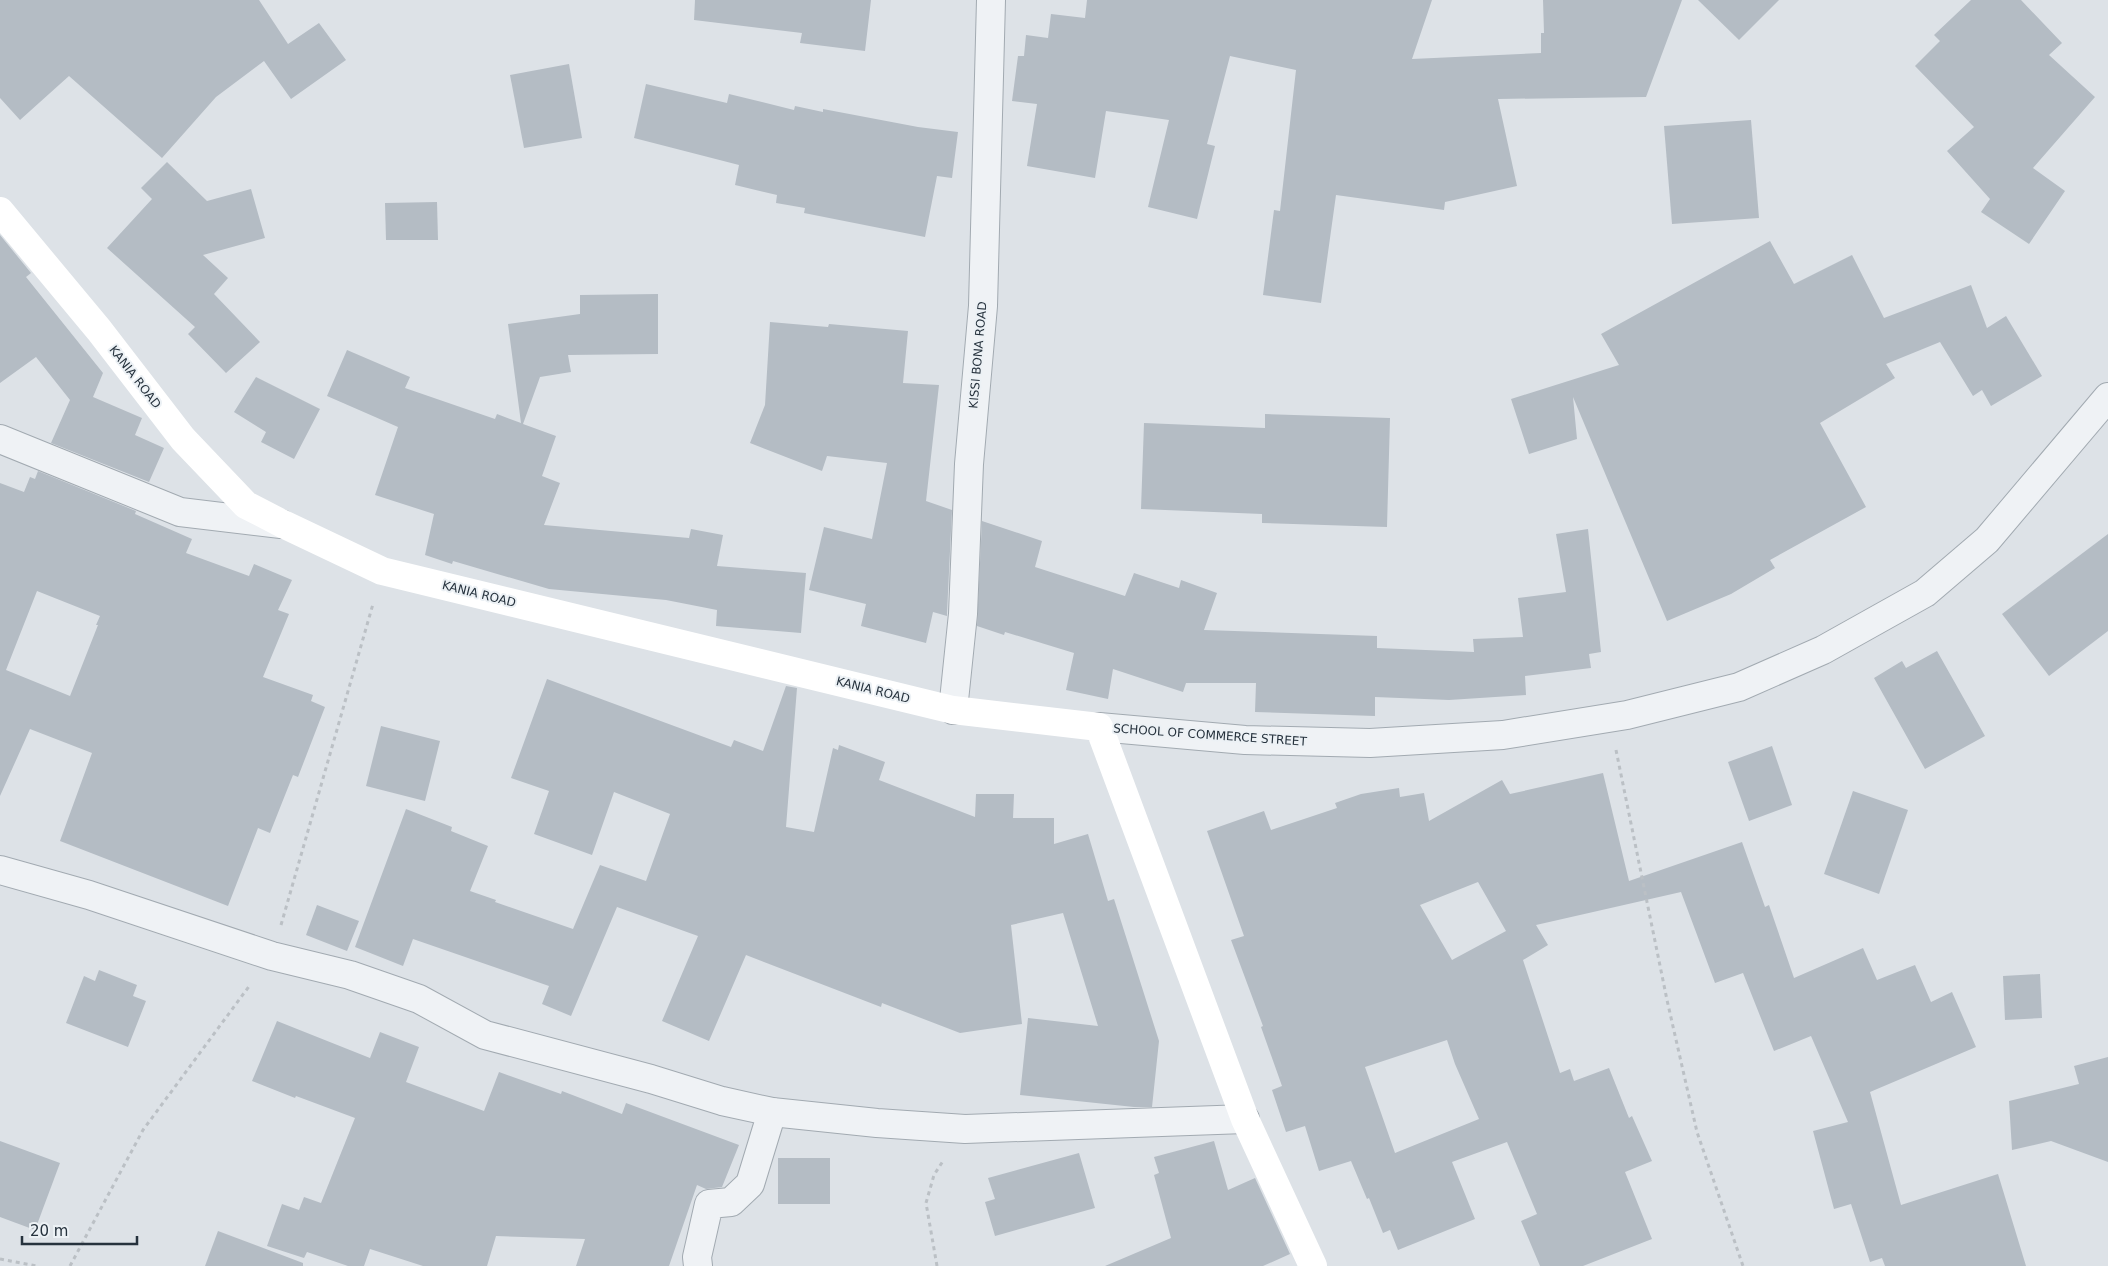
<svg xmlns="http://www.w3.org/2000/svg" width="2108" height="1266" font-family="'DejaVu Sans',sans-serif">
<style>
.building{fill:#b4bcc4;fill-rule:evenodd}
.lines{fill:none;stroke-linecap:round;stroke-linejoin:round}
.street-casing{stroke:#a2aab1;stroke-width:30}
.path{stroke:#bbc0c5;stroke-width:3;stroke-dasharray:4 4;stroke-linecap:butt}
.street{stroke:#eff2f5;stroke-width:28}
.secondary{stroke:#fff;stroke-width:28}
.labels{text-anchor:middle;stroke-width:4;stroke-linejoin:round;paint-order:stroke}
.street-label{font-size:12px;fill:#26323d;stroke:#ecf1f5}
</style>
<rect width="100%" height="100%" fill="#dde2e7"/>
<g class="building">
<path d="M0,0H259L288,44L319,23L346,60L291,99L264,61L216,97L162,158L69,76L20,120L0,98Z"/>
<path d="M695,0H871L865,51L800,43L802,33L694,20Z"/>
<path d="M1087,0H1432L1412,59L1541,53V33H1544L1543,0H1682L1646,97L1498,99L1517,186L1445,202L1444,210L1336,195L1321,303L1263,295L1274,210L1280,211L1296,70L1230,56L1207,144L1215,146L1197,219L1148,207L1169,120L1106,111L1095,178L1027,166L1037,104L1012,101L1018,56H1024L1026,35L1048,38L1051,14L1085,18Z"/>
<path d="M1698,0H1779L1739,40Z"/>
<path d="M1971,0H2021L2062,43L2049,55L2095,97L2033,168L2065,191L2029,244L1981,212L1990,199L1947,151L1974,127L1915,66L1940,41L1934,35Z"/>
<path d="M569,64L582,138L524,148L510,75Z"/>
<path d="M646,84L727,103L729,94L794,110L795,106L823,112V109L918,127L958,132L952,178L937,176L925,237L804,213L805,208L776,203L777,195L735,185L739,165L634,138Z"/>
<path d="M1751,120L1759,218L1672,224L1664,126Z"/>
<path d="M167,162L207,201L251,189L265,238L203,255L228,278L214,294L260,342L226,373L188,334L195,327L107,248L152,199L141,188Z"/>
<path d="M437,202L438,240H386L385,203Z"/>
<path d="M0,235L31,273L26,277L103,373L93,397L142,418L135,435L164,448L149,482L51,443L70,400L36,357L0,383Z"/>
<path d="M1770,241L1794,284L1852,255L1884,318L1971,285L1987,328L2006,316L2042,376L1991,406L1982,390L1973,396L1940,342L1886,364L1895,378L1820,423L1866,507L1770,560L1775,568L1731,594L1667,621L1573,397L1577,439L1529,454L1511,399L1619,365L1601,334Z"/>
<path d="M658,294V354L568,355L571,372L540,377L523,424L556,436L542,476L560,483L544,525L689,538L691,529L723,535L717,566L806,573L801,633L716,626L717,610L666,600L549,589L453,561L452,564L425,555L434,514L375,495L398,427L327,396L347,350L410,377L405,388L495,419L497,414L521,423L508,324L580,314V295Z"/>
<path d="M770,322L828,327L829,324L908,331L903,383L939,385L926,501L952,510L947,613V616L933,612L926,643L861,626L866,604L809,590L824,527L872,539L887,463L827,456L822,471L750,443L765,405Z"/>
<path d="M256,377L320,409L294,459L261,442L266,432L234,412Z"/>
<path d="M1265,414L1390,418L1387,527L1262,523V514L1141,509L1144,423L1265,428Z"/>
<path d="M38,471L136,511L135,514L192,539L186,553L249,576L254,564L292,580L278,610L289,614L263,677L313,695L311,701L325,707L298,777L293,775L270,833L258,828L228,906L60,841L92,753L30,729L0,796V483L24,492L30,477L35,479ZM37,591L100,616L96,625H98L70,696L6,670Z"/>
<path d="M982,521L1042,541L1035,567L1125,596L1134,573L1179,588L1181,580L1217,593L1204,630L1377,636V648L1474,652L1473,639L1523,637L1518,598L1566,592L1556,534L1588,529L1601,652L1589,654L1591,668L1525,676L1526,695L1449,700L1375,697V716L1255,712L1256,683H1186L1183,692L1113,669L1108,699L1066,690L1074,653L1005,632L1004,635L977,626Z"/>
<path d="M2108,534V631L2049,676L2002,614Z"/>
<path d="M1937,651L1985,736L1925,769L1874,678L1902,661L1906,668Z"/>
<path d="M547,679L731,747L734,740L763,751L786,686L797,688L786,827L814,832L833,748L838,750L839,745L885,762L879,780L975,817L976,794H1014L1013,818H1054V844L1088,834L1108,901L1114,899L1159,1041L1152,1107H1134L1020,1095L1028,1018L1098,1026L1063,913L1011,925L1022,1024L960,1033L882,1003L881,1007L746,955L709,1041L662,1021L698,936L617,907L571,1016L542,1004L549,986L413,939L403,966L355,947L406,809L452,827L451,831L488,846L470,891L496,900L495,902L573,929L600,865L646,881L670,814L614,792L592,855L534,834L549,791L511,778Z"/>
<path d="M381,726L440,741L425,801L366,786Z"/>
<path d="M1772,746L1792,805L1749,821L1728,762Z"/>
<path d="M1603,773L1629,881L1742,842L1765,907L1769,905L1794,978L1863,948L1877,980L1915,965L1931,1002L1952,992L1976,1047L1870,1092L1901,1205L1998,1174L2026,1266H1885L1882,1258L1870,1262L1851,1204L1834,1209L1813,1131L1848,1122L1811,1036L1774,1051L1743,973L1715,983L1681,892L1536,925L1548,945L1523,960L1560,1073L1570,1069L1574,1081L1609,1068L1629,1118L1632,1116L1652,1161L1625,1172L1652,1239L1583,1266H1540L1521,1221L1537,1214L1507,1142L1452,1162L1475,1219L1398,1250L1390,1230L1383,1233L1369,1198L1367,1199L1351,1161L1319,1171L1305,1126L1286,1132L1272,1090L1282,1086L1261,1027L1263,1026L1231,940L1244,936L1207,831L1264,811L1271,830L1337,808L1335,803L1361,794L1399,788L1400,797L1424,793L1429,821L1502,780L1510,794ZM1478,882L1506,931L1452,960L1420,905ZM1447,1040L1455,1064L1479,1119L1395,1153L1365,1067Z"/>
<path d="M1853,791L1908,810L1879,894L1824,874Z"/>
<path d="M317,905L359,921L347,951L306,935Z"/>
<path d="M99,970L137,985L133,996L146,1001L128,1047L66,1023L84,976L95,981Z"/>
<path d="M2040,974L2042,1018L2005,1020L2003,976Z"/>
<path d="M277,1021L370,1058L380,1032L419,1047L406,1082L484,1111L499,1072L561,1094L562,1091L622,1114L626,1103L739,1145L722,1187L706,1189L697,1185L669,1266H576L585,1239L496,1236L487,1266H423L370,1249L364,1266H348L307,1252L304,1258L267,1246L282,1204L299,1210L304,1197L321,1203L355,1118L296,1096L295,1098L252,1081Z"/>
<path d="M2108,1057V1162L2051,1141L2012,1150L2009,1101L2079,1084L2074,1066Z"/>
<path d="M0,1141L60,1163L35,1230L0,1217Z"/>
<path d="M1214,1141L1228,1190L1255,1178L1290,1254L1263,1266H1105L1171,1238L1154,1175L1159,1173L1154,1157Z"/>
<path d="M1079,1153L1095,1208L995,1236L985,1202L995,1199L988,1178Z"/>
<rect x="778" y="1158" width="52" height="46"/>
<path d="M218,1231L303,1263V1266H205Z"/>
</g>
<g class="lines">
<g class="street-casing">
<g id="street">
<path d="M0,439L180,512L281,524"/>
<path d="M953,710L963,614L969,464L983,306L991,0"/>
<path d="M1099,727L1245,740L1370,743L1503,735L1627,715L1739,687L1823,650L1925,593L1987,540L2108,397"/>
<path d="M0,870L89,895L272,956L350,975L419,999L485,1035L651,1079L722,1101L772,1112L877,1123L965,1129L1245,1119"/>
<path d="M698,1266L697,1257L709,1204L731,1202L750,1184L772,1112"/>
</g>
</g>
<g class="path">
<path d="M1616,750L1667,1000L1697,1132L1743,1266"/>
<path d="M281,925L373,604"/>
<path d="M0,1259L37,1266"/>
<path d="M70,1266L143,1130L250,985"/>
<path d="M937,1266L926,1203L934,1175L943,1161"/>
</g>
<use href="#street" class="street"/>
<path class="secondary" d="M0,211L99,330L183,439L246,505L283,524L382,571L953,710L1099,727L1245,1119L1313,1266"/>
</g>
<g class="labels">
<g class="street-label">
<text transform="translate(978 355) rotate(-85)" y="4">KISSI BONA ROAD</text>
<text transform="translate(135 377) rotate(52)" y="4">KANIA ROAD</text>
<text transform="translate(479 594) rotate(14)" y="4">KANIA ROAD</text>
<text transform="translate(873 690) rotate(14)" y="4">KANIA ROAD</text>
<text transform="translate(1210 735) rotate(4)" y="4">SCHOOL OF COMMERCE STREET</text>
</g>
</g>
<path d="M22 1236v8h115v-8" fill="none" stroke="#26323d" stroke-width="2.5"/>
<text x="30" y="1236" font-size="15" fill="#26323d" stroke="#ecf1f5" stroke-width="4" paint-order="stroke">20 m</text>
</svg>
